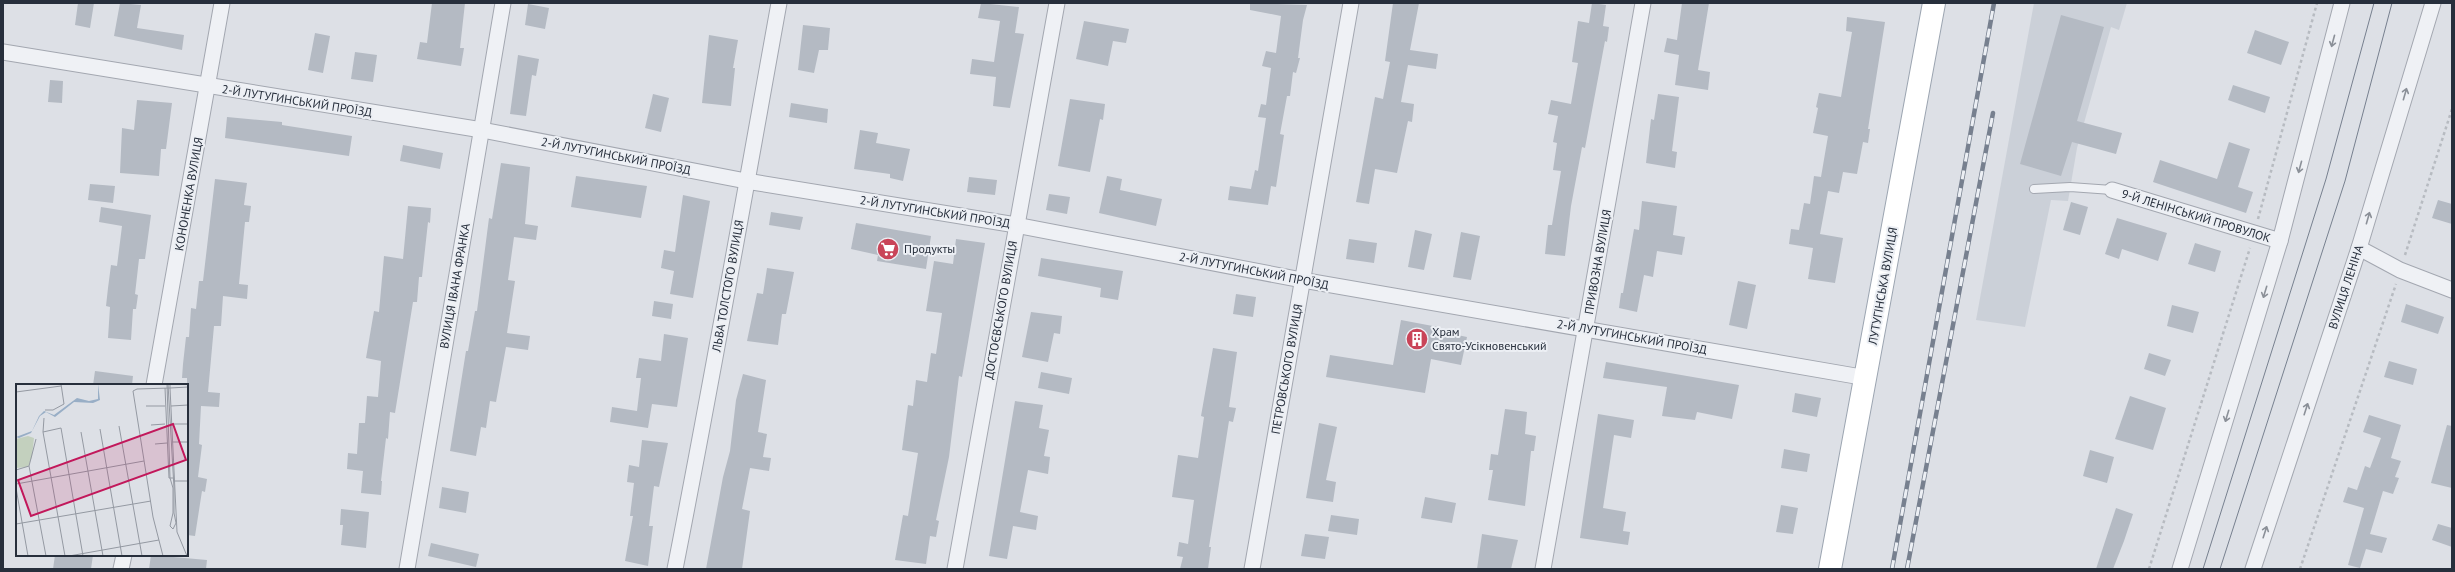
<svg xmlns="http://www.w3.org/2000/svg" width="2455" height="572" font-family="'PT Sans',sans-serif">
<style>
.built{fill:#cbd0d8}
.building{fill:#b4bac3}
.lines{fill:none;stroke-linecap:round;stroke-linejoin:round}
.lane-casing{stroke:#a3a7b0;stroke-width:10}
.street-casing{stroke:#a3a7b0;stroke-width:17}
.primary-casing{stroke:#9ca5b1;stroke-width:24}
.path{stroke:#b7bbc1;stroke-width:2.5;stroke-dasharray:3 3;stroke-linecap:butt}
.lane{stroke:#eff1f5;stroke-width:8}
.street{stroke:#eff1f5;stroke-width:15}
.primary{stroke:#fff;stroke-width:22}
.tram{stroke:#77808f;stroke-width:1}
.rail-casing{stroke:#77808f;stroke-width:4.5}
.rail{stroke:#eceff4;stroke-width:3;stroke-dasharray:9;stroke-linecap:butt}
.oneway{stroke:#8b9098}
.labels{text-anchor:middle;stroke-width:4;stroke-linejoin:round;paint-order:stroke}
.street-label{font-size:12px;fill:#272f3c;stroke:#eceff4}
.poi-label{font-size:12px;fill:#272f3c;stroke:#eceff4;text-anchor:start}
.inset-road{fill:none;stroke:#9499a2;stroke-width:1}
.view{fill:#c2185b;fill-opacity:0.15;stroke:#c2185b;stroke-width:2}
.inset-edge{fill:none;stroke:#272f3c;stroke-width:2}
</style>
<rect width="100%" height="100%" fill="#dde0e6"/>
<path class="built" d="M2034,3H2127L2119,30L2111,27L2077,148L2068,201L2051,200L2025,327L1976,320Z"/>
<g class="building">
<path d="M78,3H94L90,28L75,25Z"/>
<path d="M120,3L141,5L137,28L184,35L182,50L114,36Z"/>
<path d="M432,3H465L460,48H464L461,66L417,59L420,42L427,43Z"/>
<path d="M981,3L1019,7L1015,33L1024,34L1010,108L993,106L996,77L970,74L972,59L994,62L1000,21L978,18Z"/>
<path d="M1250,3L1307,5L1303,20L1298,58H1300L1296,73L1293,72L1290,96H1287L1280,134L1284,135L1276,187L1271,186L1268,205L1228,200L1230,186L1251,189L1255,170L1258,171L1266,118L1258,117L1261,104L1266,105L1271,68L1262,66L1266,51L1276,53L1281,16L1250,10Z"/>
<path d="M1393,3H1419L1410,50L1438,54L1436,69L1408,65L1401,102L1414,104L1412,122L1408,121L1397,173L1375,169L1369,204L1356,202L1375,97L1383,99L1390,62L1385,61Z"/>
<path d="M1592,3L1606,5L1603,26L1609,27L1607,42L1605,41L1585,148L1582,147L1571,206L1565,256L1545,254L1548,225H1552L1561,171L1553,170L1557,143L1553,142L1558,116L1548,114L1551,100L1571,104L1578,63L1572,62L1578,21L1589,23Z"/>
<path d="M1682,3H1709L1698,70L1710,72L1708,90L1675,85L1679,55L1664,52L1667,38L1677,40Z"/>
<path d="M528,4L549,8L545,29L525,25Z"/>
<path d="M2061,15L2104,27L2077,121L2122,133L2116,154L2072,142L2061,176L2020,164Z"/>
<path d="M1847,17L1885,22L1868,129H1870L1868,143L1863,142L1857,174L1843,172L1839,193L1828,191L1820,234L1843,238L1835,283L1808,279L1813,248L1789,244L1791,229L1799,230L1804,203L1810,204L1814,176L1821,177L1828,136L1813,133L1818,108L1816,107L1819,93L1841,97L1852,32L1846,31Z"/>
<path d="M1084,21L1129,29L1126,43L1113,41L1108,66L1076,59Z"/>
<path d="M803,25L830,28L828,50H819L814,73L798,70Z"/>
<path d="M2255,30L2289,42L2281,65L2247,53Z"/>
<path d="M315,33L330,36L323,73L308,70Z"/>
<path d="M709,35L738,40L733,68H735L731,106L702,103Z"/>
<path d="M355,52L377,55L373,82L351,79Z"/>
<path d="M518,55L539,59L536,76L532,75L526,116L510,114Z"/>
<path d="M50,80L63,81L62,103L48,102Z"/>
<path d="M2233,85L2270,97L2265,113L2228,100Z"/>
<path d="M653,94L669,98L661,132L645,128Z"/>
<path d="M1658,94L1679,97L1672,151L1677,152L1675,168L1646,163L1651,119L1654,120Z"/>
<path d="M1070,99L1105,104L1103,120L1100,119L1090,172L1058,166Z"/>
<path d="M137,100L172,103L166,149H161L159,176L120,173L122,128L134,130Z"/>
<path d="M791,103L828,109L827,123L789,117Z"/>
<path d="M227,117L282,122V125L352,136L349,156L225,138Z"/>
<path d="M860,130L878,133L876,143L910,149L903,181L890,178V174L854,169Z"/>
<path d="M2229,142L2250,149L2238,187L2253,192L2246,213L2153,182L2160,160L2217,179Z"/>
<path d="M403,145L443,153L440,169L400,161Z"/>
<path d="M501,163L530,167L525,224L538,226L536,240L514,237L508,280L515,281L507,333L530,336L528,350L506,347L496,402L490,401L486,428L481,427L476,456L450,451L466,351H468L475,311H477L489,218L492,219Z"/>
<path d="M576,176L647,186L641,218L571,207Z"/>
<path d="M1107,176L1122,179L1120,190L1162,199L1156,226L1099,213Z"/>
<path d="M969,177L997,180L995,195L967,192Z"/>
<path d="M215,179L247,183L244,205L251,206L249,222H245L239,284L248,285L247,299L223,296L221,326H214L208,392L220,393L219,407L201,406L199,444L202,445L198,477L207,479L205,492L202,491L195,536L187,535V378H182L183,364L186,337H189L191,308L196,309L199,281H203Z"/>
<path d="M90,184L115,186L113,203L88,200Z"/>
<path d="M1049,194L1070,197L1067,214L1046,210Z"/>
<path d="M683,195L710,201L693,298L670,294L674,271L661,268L664,250L675,252Z"/>
<path d="M2438,200L2452,204V224L2432,218Z"/>
<path d="M1642,201L1677,206L1673,235L1685,237L1682,255L1657,251L1653,277L1644,275L1637,312L1619,308L1621,293H1623L1634,229L1639,230Z"/>
<path d="M2071,202L2088,207L2080,235L2063,230Z"/>
<path d="M408,206L431,208L430,223L428,222L422,277H419L417,302H413L395,413L390,412L388,439L386,438L381,481H382L381,495L361,493L363,471L347,469L348,453L357,454L359,423H365L367,396L378,397L381,361L366,358L374,311L379,312L384,256L403,259Z"/>
<path d="M101,207L151,215L145,259H139L135,294L138,295L136,309H133L131,340L108,338L110,307L106,306L108,288L111,265L117,266L122,226L99,222Z"/>
<path d="M771,212L803,217L800,230L769,225Z"/>
<path d="M2117,218L2167,233L2158,261L2122,249L2119,259L2105,254Z"/>
<path d="M856,223L931,236L926,269L877,261L878,255L851,249Z"/>
<path d="M1415,230L1432,234L1424,270L1408,267Z"/>
<path d="M1461,232L1480,236L1471,280L1453,277Z"/>
<path d="M956,239L985,243L962,377L959,376L949,457L936,520L939,521L936,537L930,536L926,564L895,560L903,515L908,516L918,453L902,450L908,405L913,406L916,380L927,382L931,353L936,354L942,313L926,311L934,261L953,264Z"/>
<path d="M1349,239L1377,243L1374,263L1346,259Z"/>
<path d="M2195,243L2221,251L2215,272L2188,264Z"/>
<path d="M1041,258L1123,271L1118,300L1100,297L1101,288L1038,276Z"/>
<path d="M767,268L794,272L786,314H782L778,345L747,341L757,293L763,294Z"/>
<path d="M1738,281L1756,285L1747,329L1729,325Z"/>
<path d="M1236,294L1256,297L1253,317L1233,314Z"/>
<path d="M654,301L673,304L671,319L652,316Z"/>
<path d="M2406,304L2444,317L2438,334L2401,322Z"/>
<path d="M2172,305L2199,312L2193,333L2167,326Z"/>
<path d="M1031,312L1062,316L1060,334L1054,333L1048,362L1022,357Z"/>
<path d="M1401,320L1438,327V331L1467,337L1461,365L1431,359L1425,393L1326,377L1330,355L1393,365Z"/>
<path d="M664,334L688,338L677,407L652,404L648,428L610,422L612,407L637,411L641,378H636L639,358L661,361Z"/>
<path d="M1213,348L1237,352L1229,407L1236,408L1233,422L1229,421L1209,547H1211L1208,569H1180L1183,557L1177,556L1179,542L1188,544L1194,500L1172,497L1178,455L1198,458L1204,417L1201,416Z"/>
<path d="M2149,353L2171,360L2165,376L2144,369Z"/>
<path d="M2389,361L2417,369L2413,385L2384,377Z"/>
<path d="M1606,362L1739,385L1732,419L1697,412L1695,420L1662,416L1667,387L1603,378Z"/>
<path d="M95,371L133,376L132,385H93Z"/>
<path d="M1041,372L1072,378L1069,394L1038,388Z"/>
<path d="M743,374L766,380L758,432L767,434L763,457L771,458L769,471L750,468L742,509L750,511L742,569H706L723,477L730,451L736,400Z"/>
<path d="M1795,393L1821,398L1817,417L1792,412Z"/>
<path d="M2130,396L2166,408L2153,450L2115,439Z"/>
<path d="M1015,401L1043,405L1039,428L1049,430L1044,456L1050,457L1048,474L1028,470L1020,512L1038,516L1036,530L1013,526L1007,559L989,556Z"/>
<path d="M1505,409L1527,412L1525,434L1536,436L1534,451H1531L1525,506L1488,500L1493,470H1489L1491,454L1498,455Z"/>
<path d="M1598,414L1634,420L1631,438L1614,435L1603,508L1626,512L1623,531L1630,532L1628,545L1580,538Z"/>
<path d="M2369,415L2401,425L2391,458L2401,461L2395,477L2399,478L2393,494L2383,491L2370,534L2387,538L2382,553L2366,549L2360,568L2348,565L2364,508L2343,502L2348,487L2357,490L2365,466L2370,468L2381,438L2363,432Z"/>
<path d="M1319,423L1337,427L1326,480L1336,482L1333,502L1306,498Z"/>
<path d="M2447,425L2452,426V488L2431,483Z"/>
<path d="M642,440L668,443L659,487L654,486L649,526H653L648,566L625,561L633,516H630L634,483L627,482L629,465L639,467Z"/>
<path d="M1784,449L1810,454L1807,472L1781,468Z"/>
<path d="M2090,450L2114,457L2107,483L2083,476Z"/>
<path d="M442,487L469,492L466,513L439,508Z"/>
<path d="M1425,497L1456,503L1452,523L1421,518Z"/>
<path d="M1781,505L1798,508L1793,534L1776,532Z"/>
<path d="M2116,508L2133,514L2124,541L2113,569H2096Z"/>
<path d="M341,509L369,512L366,548L341,545L343,525H340Z"/>
<path d="M1331,515L1359,519L1357,535L1328,531Z"/>
<path d="M2438,524L2452,528V547L2432,540Z"/>
<path d="M1305,534L1329,537L1325,559L1301,556Z"/>
<path d="M1482,534L1518,540L1511,569H1477Z"/>
<path d="M431,543L479,554L476,567L428,556Z"/>
<path d="M55,555H93L91,569H53Z"/>
<path d="M151,555L207,560L206,569H149Z"/>
</g>
<g class="lines">
<g class="lane-casing">
<path id="lane" d="M2034,189L2070,187L2112,190"/>
</g>
<g class="street-casing">
<g id="street">
<path d="M3,52L482,130L746,181L1016,225L1302,280L1867,378"/>
<path d="M2112,190L2280,241"/>
<path d="M2359,248L2400,270L2452,290"/>
<path d="M154,385L222,3"/>
<path d="M121,569L124,555"/>
<path d="M407,569L503,3"/>
<path d="M675,569C712,381 745,192 779,3"/>
<path d="M955,569L1057,3"/>
<path d="M1252,569L1351,3"/>
<path d="M1543,569L1643,3"/>
<path d="M2180,569L2280,241L2342,3"/>
<path d="M2253,569L2359,248L2433,3"/>
</g>
</g>
<g class="primary-casing">
<path id="primary" d="M1830,569L1934,3"/>
</g>
<g class="path">
<path d="M2258,219L2317,3"/>
<path d="M2405,255L2452,109"/>
<path d="M2149,569L2250,248"/>
<path d="M2300,569L2396,284"/>
</g>
<use href="#lane" class="lane"/>
<use href="#street" class="street"/>
<use href="#primary" class="primary"/>
<g class="tram">
<path d="M2203,569L2326,179L2374,3"/>
<path d="M2220,569L2345,181L2392,3"/>
</g>
<g class="rail-casing">
<g id="rail">
<path d="M1892,569L1994,3"/>
<path d="M1907,569L1993,113"/>
</g>
</g>
<use href="#rail" class="rail"/>
</g>
<defs><path id="oneway-shaft" d="M-6 0H5M1.5-3L5.5 0L1.5 3" fill="none" stroke-width="1.6" stroke-linecap="round" stroke-linejoin="round"/></defs>
<g class="oneway">
<use href="#oneway-shaft" transform="translate(2333 41) rotate(105)"/>
<use href="#oneway-shaft" transform="translate(2405 94) rotate(-74)"/>
<use href="#oneway-shaft" transform="translate(2300 167) rotate(105)"/>
<use href="#oneway-shaft" transform="translate(2368 218) rotate(-74)"/>
<use href="#oneway-shaft" transform="translate(2265 292) rotate(107)"/>
<use href="#oneway-shaft" transform="translate(2306 409) rotate(-72)"/>
<use href="#oneway-shaft" transform="translate(2227 416) rotate(107)"/>
<use href="#oneway-shaft" transform="translate(2265 532) rotate(-72)"/>
</g>
<defs>
<g id="supermarket-disc" transform="scale(1.15)"><circle r="9.5" fill="#c94458" stroke="#eceff4"/><path d="M-6-5.5h2.5l.6 2H6L4.5 2H-2.5L-4.4-4H-6ZM-1.5 3.2a1.3 1.3 0 1 0 .1 0ZM3 3.2a1.3 1.3 0 1 0 .1 0Z" fill="#fff"/></g>
<g id="building-disc" transform="scale(1.15)"><circle r="9.5" fill="#c94458" stroke="#eceff4"/><path d="M-4-6H4V6H1V3H-1V6H-4ZM-2.5-4.3h1.7v1.8h-1.7ZM.8-4.3h1.7v1.8H.8ZM-2.5-1h1.7V.8h-1.7ZM.8-1h1.7V.8H.8Z" fill="#fff"/></g>
</defs>
<g fill-rule="evenodd">
<use href="#supermarket-disc" x="888" y="249"/>
<use href="#building-disc" x="1417" y="339"/>
</g>
<g class="labels">
<g class="street-label">
<text transform="translate(297 101) rotate(9)" y="4">2-Й ЛУТУГИНСЬКИЙ ПРОЇЗД</text>
<text transform="translate(616 156) rotate(11)" y="4">2-Й ЛУТУГИНСЬКИЙ ПРОЇЗД</text>
<text transform="translate(189 194) rotate(-80)" y="4">КОНОНЕНКА ВУЛИЦЯ</text>
<text transform="translate(935 212) rotate(9)" y="4">2-Й ЛУТУГИНСЬКИЙ ПРОЇЗД</text>
<text transform="translate(2196 216) rotate(17)" y="4">9-Й ЛЕНІНСЬКИЙ ПРОВУЛОК</text>
<text transform="translate(1598 262) rotate(-80)" y="4">ПРИВОЗНА ВУЛИЦЯ</text>
<text transform="translate(1254 271) rotate(11)" y="4">2-Й ЛУТУГИНСЬКИЙ ПРОЇЗД</text>
<text transform="translate(455 286) rotate(-80)" y="4">ВУЛИЦЯ ІВАНА ФРАНКА</text>
<text transform="translate(728 286) rotate(-80)" y="4">ЛЬВА ТОЛСТОГО ВУЛИЦЯ</text>
<text transform="translate(1883 286) rotate(-80)" y="4">ЛУТУГІНСЬКА ВУЛИЦЯ</text>
<text transform="translate(2346 287) rotate(-72)" y="4">ВУЛИЦЯ ЛЕНІНА</text>
<text transform="translate(1001 310) rotate(-80)" y="4">ДОСТОЄВСЬКОГО ВУЛИЦЯ</text>
<text transform="translate(1632 337) rotate(10)" y="4">2-Й ЛУТУГИНСЬКИЙ ПРОЇЗД</text>
<text transform="translate(1287 369) rotate(-80)" y="4">ПЕТРОВСЬКОГО ВУЛИЦЯ</text>
</g>
<g class="poi-label">
<text x="904" y="253">Продукты</text>
<text x="1432" y="336">Храм<tspan x="1432" dy="14">Свято-Усікновенський</tspan></text>
</g>
</g>
<g transform="translate(16 384)">
<rect width="172" height="172" fill="#dde0e6"/>
<path d="M12,52L18,54L16,73L12,83L0,84V55Z" fill="#c3d0be"/>
<path d="M82,0L84,16L77,19L58,18L39,33L30,28L24,32L15,49L3,54L0,53L16,47L23,32L28,27L38,31L61,14L73,17L82,15Z" fill="#98aec6"/>
<path class="inset-road" d="M151,0L154,94L157,104V129L154,142L157,145L160,139L158,129V104L152,0M149,4L153,94H157M0,8L45,2M130,22H149M155,22L172,21M29,26H37L48,20L45,0M155,40H172M135,41L149,40M103,42L126,172M84,45L106,172M27,48L28,34M65,48L87,172M156,58H172M139,60L151,59M13,82L30,172M0,86L13,82L20,55M158,97H172M0,100L128,77M0,104L12,172M0,140L135,117M49,172L27,48L45,44L67,172M53,172L143,156M147,172L137,133L117,7L121,5L154,4V0M171,172L161,148L154,4L172,3"/>
<path class="view" d="M157,40L170,76L15,132L2,96Z"/>
<rect width="172" height="172" class="inset-edge"/>
</g>
<rect width="2455" height="572" fill="none" stroke="#272f3c" stroke-width="8"/>
</svg>
